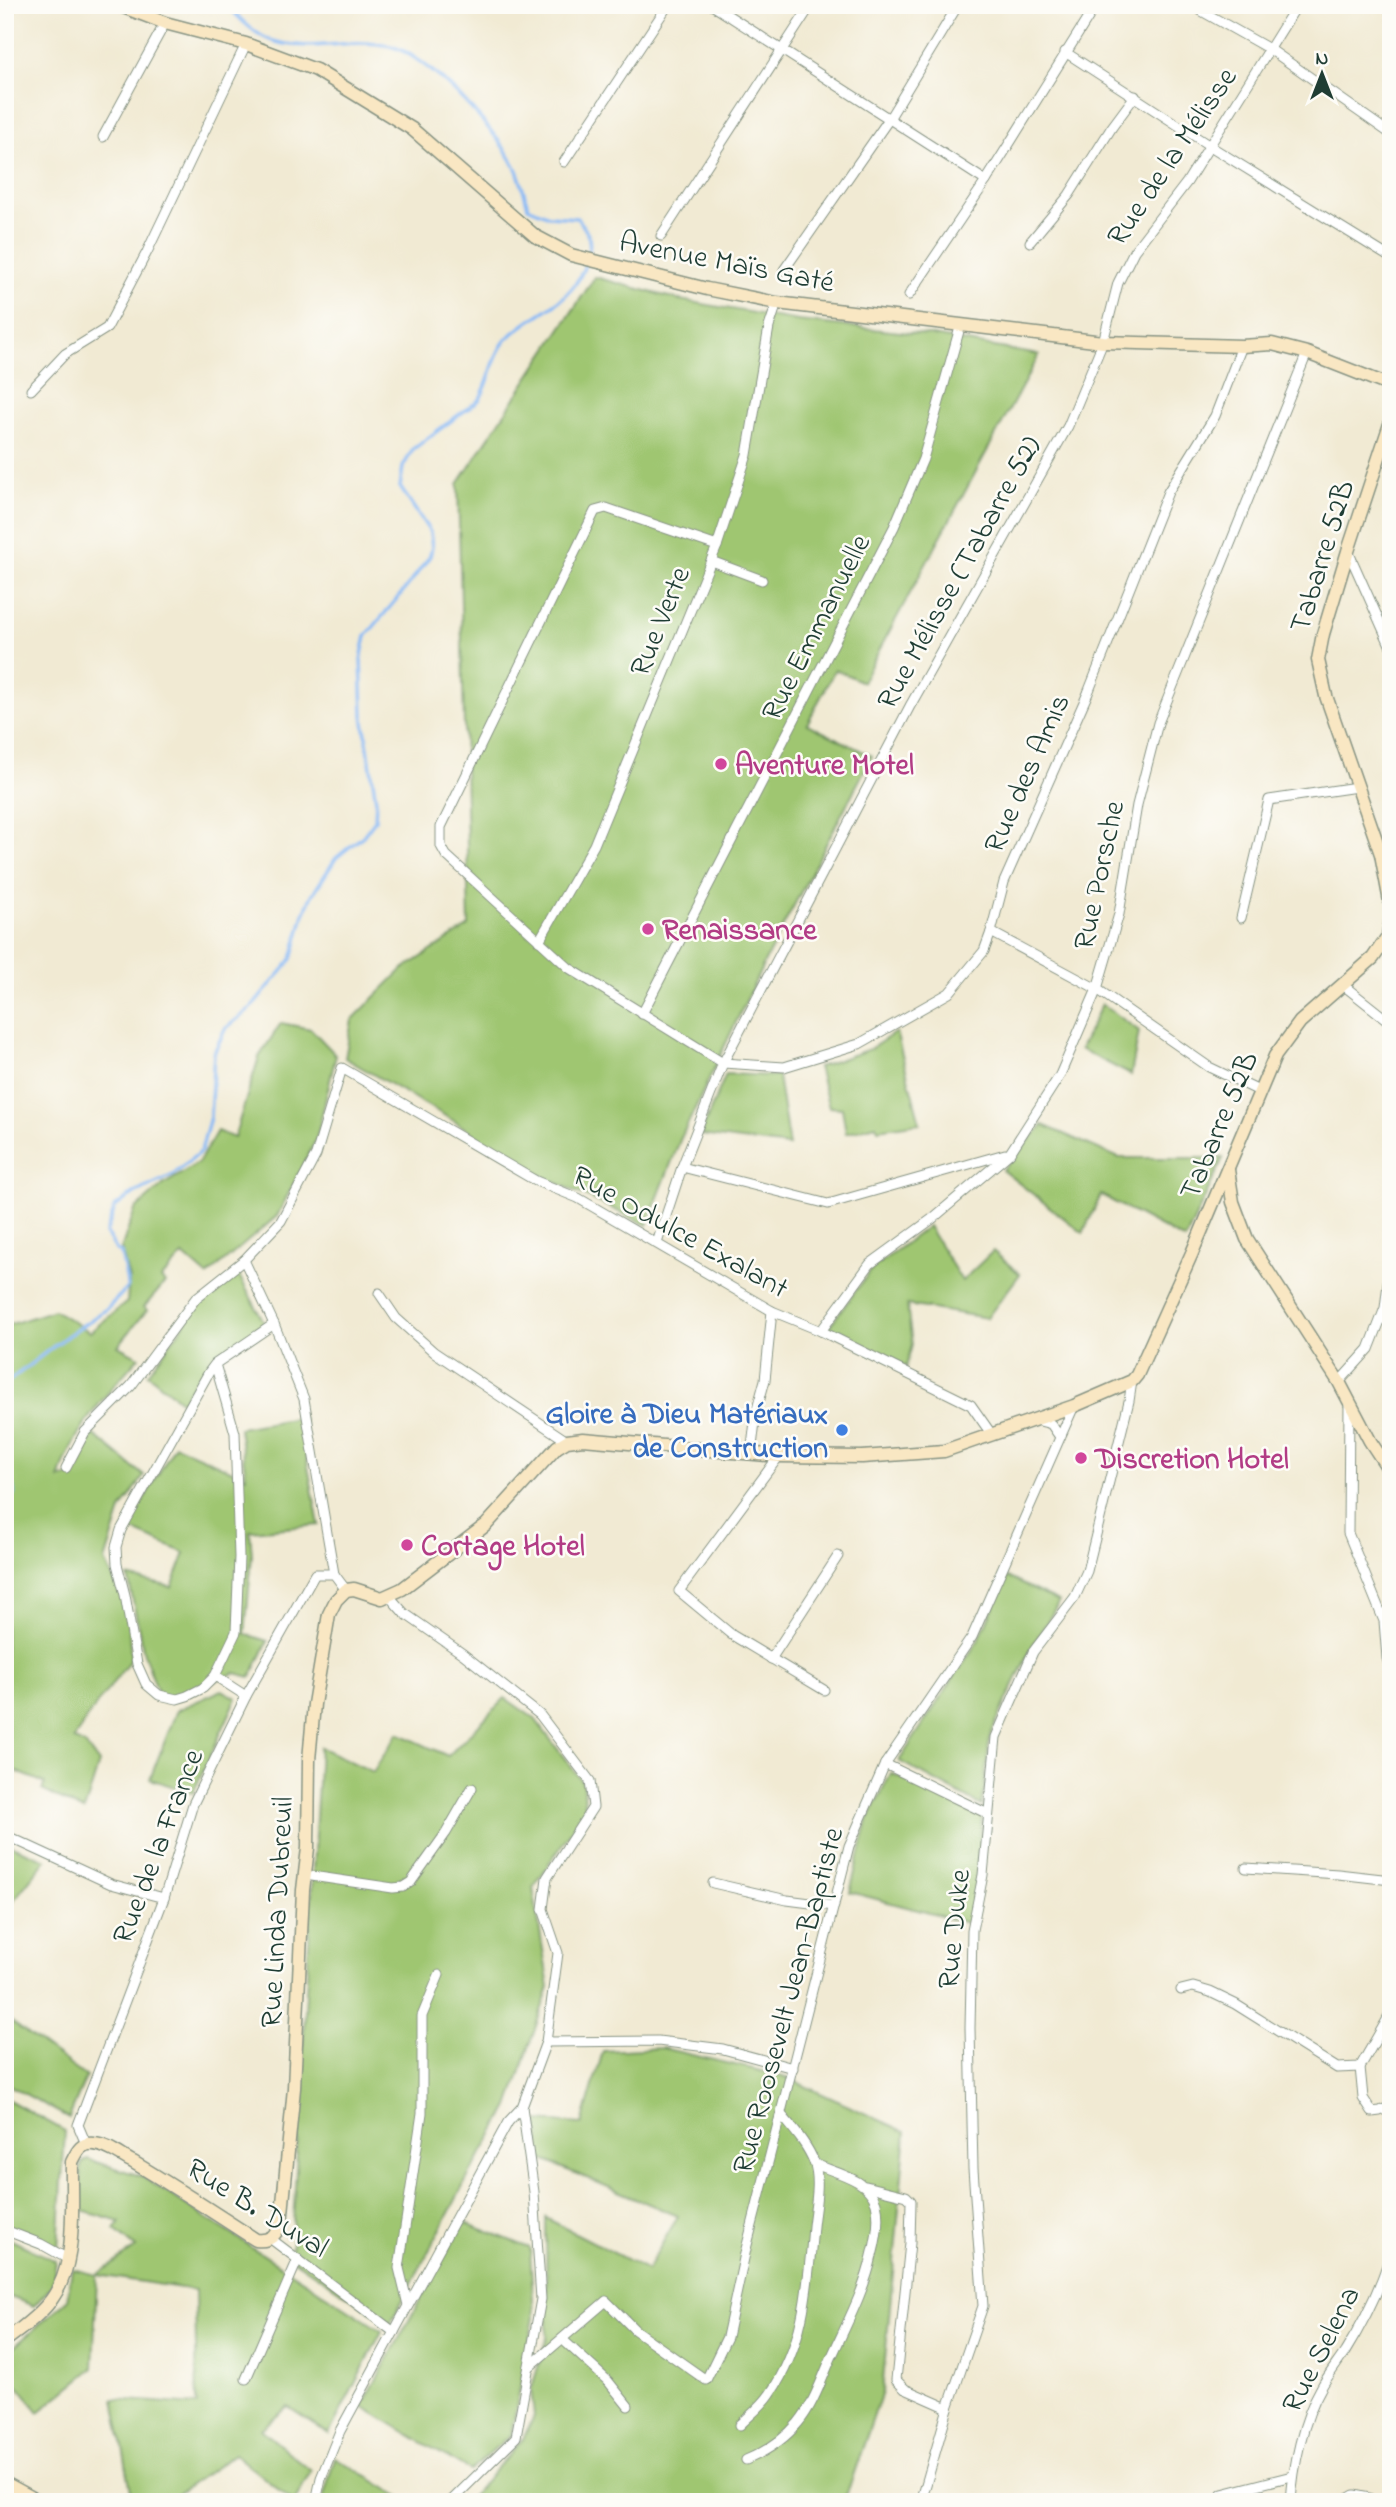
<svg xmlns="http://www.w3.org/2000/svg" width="1396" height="2507" font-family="'Indie Flower',sans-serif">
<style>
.green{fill:#9fc671;stroke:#5f8252;stroke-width:2}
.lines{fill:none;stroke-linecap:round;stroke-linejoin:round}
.stream{stroke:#89baf5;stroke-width:3.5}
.street-casing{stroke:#889484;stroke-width:11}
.secondary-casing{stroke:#889484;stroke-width:15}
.street{stroke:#fff;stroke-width:9}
.secondary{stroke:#f9e7c3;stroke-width:12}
.hotel-dot{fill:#d1479c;stroke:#fdfcf7;stroke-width:2.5}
.shop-dot{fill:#3f7fe0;stroke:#fdfcf7;stroke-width:2.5}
.labels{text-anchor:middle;stroke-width:5;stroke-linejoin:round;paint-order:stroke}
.street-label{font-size:30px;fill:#1f3d34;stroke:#fdfcf7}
.hotel-label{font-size:30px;font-weight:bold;fill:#b23c85;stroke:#fdfcf7;text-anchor:start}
.shop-label{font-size:30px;font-weight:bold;fill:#366cbe;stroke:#fdfcf7;text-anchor:end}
</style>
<rect width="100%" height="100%" fill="#fdfcf7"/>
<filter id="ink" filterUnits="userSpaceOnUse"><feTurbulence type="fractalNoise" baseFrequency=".0143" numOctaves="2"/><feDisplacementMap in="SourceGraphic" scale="14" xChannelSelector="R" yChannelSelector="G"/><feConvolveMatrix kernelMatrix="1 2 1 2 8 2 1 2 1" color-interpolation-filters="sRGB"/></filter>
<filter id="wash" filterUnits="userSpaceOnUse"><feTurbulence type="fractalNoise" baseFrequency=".00686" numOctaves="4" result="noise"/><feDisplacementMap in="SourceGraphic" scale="28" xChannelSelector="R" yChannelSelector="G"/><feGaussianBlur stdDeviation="1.57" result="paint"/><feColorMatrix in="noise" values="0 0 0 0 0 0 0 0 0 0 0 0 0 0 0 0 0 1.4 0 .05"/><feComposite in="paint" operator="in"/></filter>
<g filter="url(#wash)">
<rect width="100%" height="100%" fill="#f1ead3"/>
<g class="green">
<path d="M595,277L680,300L798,321L928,335L1039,355L862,682L835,669L807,724L872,756L765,961L681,1138L647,1225L525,1168L454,1121L345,1058L352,1020L402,970L469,926L458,484Z"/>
<path d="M1102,1004L1139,1031L1131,1075L1080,1049Z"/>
<path d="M281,1023L311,1029L336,1055L316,1140L277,1216L207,1276L183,1255L161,1279L165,1283L144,1307L147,1310L118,1346L139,1357C105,1396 74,1428 59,1479L72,1475L93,1434L144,1476L121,1510L105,1561L127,1607L131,1659L91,1712L74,1739L86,1746L99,1763L84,1811L42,1790L45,1783L5,1767V1329L8,1325L54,1310L90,1332L127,1302L129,1279L121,1249L135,1210L163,1185L198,1163L217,1131L234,1138L259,1057Z"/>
<path d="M896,1032L920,1123L878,1129L876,1125L846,1133L842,1108L829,1107L818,1067L870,1049Z"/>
<path d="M726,1074L778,1076L789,1146L700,1135Z"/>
<path d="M1043,1125L1119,1158H1223L1185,1240L1101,1195L1083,1233L1002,1170Z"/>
<path d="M928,1226L962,1281L993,1251L1020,1274L987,1318L907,1305L912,1345L906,1367L828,1328L872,1269Z"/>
<path d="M236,1270L266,1326C228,1349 203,1361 182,1402L148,1374L193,1312Z"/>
<path d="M303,1417L307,1461L319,1525L250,1531L252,1555L245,1634L268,1641L251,1677L235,1673L218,1679L177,1700L159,1695L144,1654L128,1577L172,1587L185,1553L129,1529L133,1518L175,1445L246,1477L239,1428Z"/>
<path d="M1007,1577L1059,1602L1030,1650L990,1736L982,1806L899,1761L979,1639Z"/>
<path d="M222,1690L237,1698L193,1793L150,1779L177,1710Z"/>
<path d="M505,1698L535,1719L584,1784L585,1810L533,1888L549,1987L509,2107L468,2177L390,2324L291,2258L320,1747L373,1772L398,1733L448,1756Z"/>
<path d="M891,1773L982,1816L975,1896L967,1923L850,1892L868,1820Z"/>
<path d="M5,1843L46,1860L5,1911Z"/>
<path d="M5,2017L86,2077L69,2118L5,2083Z"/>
<path d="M662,2048L783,2076L906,2132L882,2392L844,2502H466L523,2439L534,2416L531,2390L547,2338L546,2218L647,2270L678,2216L541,2159L538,2121L582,2124L603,2051Z"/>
<path d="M5,2098L65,2131L58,2248L5,2228Z"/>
<path d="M87,2159L141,2176L382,2331L329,2434L288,2407L261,2429L311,2471L294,2502L234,2454L166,2502H133L114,2399L197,2405L195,2290L97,2275L93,2368L39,2412L5,2369V2355L67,2300L72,2269L97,2275L136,2248L115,2230L120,2222L79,2210L81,2164Z"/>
<path d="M463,2222L530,2248L534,2317L511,2434L470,2471L362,2406Z"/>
<path d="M5,2237L56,2261L52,2286L34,2306L5,2295Z"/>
<path d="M335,2457L409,2502H322Z"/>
</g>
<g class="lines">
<g class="stream">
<path d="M227,5C239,18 256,36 273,41C312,53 351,37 390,46C426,54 498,132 515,166C521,178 524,193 528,207L549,216L577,218C586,229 593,239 588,254"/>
<path d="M5,1384L67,1336L107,1309L128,1287L121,1253L117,1251L106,1233L115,1207L134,1193L173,1175L201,1151L210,1117L214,1053L225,1029L251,1008L292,959L304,914L311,897L336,858L363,836L375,820L376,801L363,715L361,659L366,636L410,583L430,556L432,547L430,532L400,487L403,467L413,449L479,400C491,382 492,356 506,340C533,311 572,307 586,262"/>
<path d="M5,1468L10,1472L14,1493L5,1508"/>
</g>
</g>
</g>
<g filter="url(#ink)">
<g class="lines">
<g class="street-casing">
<g id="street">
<path d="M712,5L986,181"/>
<path d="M1191,5L1271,50L1391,134"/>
<path d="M1065,52L1210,146L1391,258"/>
<path d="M103,137L165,23"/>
<path d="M564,162L668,5"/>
<path d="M661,236L811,5"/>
<path d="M1030,242L1069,195L1112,127L1135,96"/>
<path d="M784,270L889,119L958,5"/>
<path d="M909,295L986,181L1096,5"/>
<path d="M31,390L65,354L107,328L147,252L246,44"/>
<path d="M717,546L606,508L595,511L441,827V846L446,855L569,968L723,1063L784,1067L859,1044L949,993L984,951L991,932L1004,882L1088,693L1168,492L1215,416L1242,346"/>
<path d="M1348,551L1391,647"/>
<path d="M711,561L762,580"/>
<path d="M1241,918L1269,800L1357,787"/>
<path d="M991,932L1097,989L1209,1067L1259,1091"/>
<path d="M539,941L594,845L717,546L747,455L769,327L777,303"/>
<path d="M1343,985L1391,1023"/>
<path d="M642,1014L894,527L923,459L961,324"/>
<path d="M682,1167L828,1204L1005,1154"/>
<path d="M657,1243L682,1167L723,1063L910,706L1068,426L1103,342L1118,283L1134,251L1187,182L1297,5"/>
<path d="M244,1260L274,1324L304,1399L334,1574"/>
<path d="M379,1293L396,1318L434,1352L567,1441"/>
<path d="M821,1331L870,1264L932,1219L1010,1153L1060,1075L1097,989L1119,914L1137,805L1158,723L1307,353"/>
<path d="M215,1364L235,1433L239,1557L236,1632L215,1676L203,1688L187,1696L177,1699L159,1695L146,1684L137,1664L125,1595L117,1564L116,1547L121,1530L209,1372L215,1364L274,1324"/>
<path d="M1339,1382L1369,1349L1385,1308L1391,1259"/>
<path d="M1349,1402L1348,1533L1384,1621L1387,1658L1391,1672"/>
<path d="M1036,1420L1051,1424L1060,1437"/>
<path d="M751,1455L756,1413L765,1380L772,1311"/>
<path d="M779,1456L679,1591L732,1635L824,1690"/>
<path d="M66,1468L85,1432L131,1386L196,1298L244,1260L281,1221L316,1155L342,1068L536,1181L578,1198L772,1311L821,1331L971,1405L992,1435"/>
<path d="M389,1596L404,1613L463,1654L540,1715L590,1781L593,1807L547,1878L543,1909L558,1953L546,2042L522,2107L534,2192L541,2299L516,2437L450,2502"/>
<path d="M771,1659L838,1556"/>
<path d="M215,1676L246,1696"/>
<path d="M885,1764L988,1814"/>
<path d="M5,1835L111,1884L164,1898"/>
<path d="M1246,1868L1338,1874L1391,1880"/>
<path d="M305,1875L393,1888L403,1887L411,1882L446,1833L472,1788"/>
<path d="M713,1883L787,1900L834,1906"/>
<path d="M1181,1990L1193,1987L1210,1992L1235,2004L1337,2068L1360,2067L1391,2013"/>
<path d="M546,2042L658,2041L723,2049L793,2068"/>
<path d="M1360,2067L1363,2098L1372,2112L1380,2111L1391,2106"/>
<path d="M86,2144L78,2125L164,1898L193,1804L246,1696L315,1574H334L346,1590"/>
<path d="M866,2186L906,2196L911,2201L910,2243L896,2380L905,2389L948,2408"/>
<path d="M5,2230L41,2244L68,2259"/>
<path d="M271,2239L394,2332"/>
<path d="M408,2305L399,2268L422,2113V2016L439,1975"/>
<path d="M562,2339L608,2381L628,2406"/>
<path d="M529,2367L606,2301L635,2330L706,2380L727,2337L746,2249L849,1846L885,1764L972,1637L1074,1406"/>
<path d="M246,2379L298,2259"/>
<path d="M740,2425C750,2415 762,2406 770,2394C805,2344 808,2285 813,2226C815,2206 821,2181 814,2162C807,2144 793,2129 781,2114"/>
<path d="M746,2460C767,2451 784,2440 798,2423C814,2404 822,2378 832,2356C846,2325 865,2289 872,2256C876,2241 880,2218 876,2203C868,2179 836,2173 815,2164"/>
<path d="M1222,2494L1292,2476"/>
<path d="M316,2502L321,2478L340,2431L508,2122L522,2107"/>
<path d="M921,2502L948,2408L983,2306L973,2169L970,2028L972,1930L983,1875L996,1737L1033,1652L1075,1597L1087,1571L1129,1401L1132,1381"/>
<path d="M1291,2502C1293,2467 1303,2419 1321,2388C1328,2375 1337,2364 1345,2352C1363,2323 1378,2293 1389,2260"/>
<path d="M1342,2502L1354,2495L1369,2498L1373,2502"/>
</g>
</g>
<g class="secondary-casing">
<g id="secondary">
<path d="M118,5L165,23L246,44L316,70L412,129L535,236L571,255L707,289L777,303L1103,342L1242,346L1272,344L1307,353L1391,386"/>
<path d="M1391,421L1348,551L1323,634L1318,660L1326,696L1381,854L1391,907"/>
<path d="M1228,1170L1233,1202L1247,1239L1339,1382L1370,1441L1391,1473"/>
<path d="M5,2341C19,2330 35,2319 47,2305C79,2269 71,2208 72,2162C77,2152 81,2142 94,2144C108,2145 121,2156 133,2162C175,2187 216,2214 256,2240C271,2242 275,2235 281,2224L294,2088L303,1890L308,1848L309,1760L314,1704L329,1614L336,1600L346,1590L354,1589L382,1598L402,1589L486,1525L557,1447L567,1441L583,1439L779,1456L862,1457L944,1451L1074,1406L1132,1381L1137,1375L1192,1253L1275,1056L1300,1022L1373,958L1388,936L1391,919"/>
<path d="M5,2483L40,2502"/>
</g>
</g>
<use href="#street" class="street"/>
<use href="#secondary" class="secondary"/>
</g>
</g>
<g class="hotel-dot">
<circle cx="721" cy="764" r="7"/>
<circle cx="648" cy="929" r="7"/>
<circle cx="1081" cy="1458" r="7"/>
<circle cx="407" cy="1545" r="7"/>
</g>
<circle class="shop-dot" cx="842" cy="1430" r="7"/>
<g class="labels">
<g class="street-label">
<text transform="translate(1171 156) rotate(-56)" y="10">Rue de la Mélisse</text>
<text transform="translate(727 261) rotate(11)" y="10">Avenue Maïs Gaté</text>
<text transform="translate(1321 556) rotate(-73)" y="10">Tabarre 52B</text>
<text transform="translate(958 572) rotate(-61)" y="10">Rue Mélisse (Tabarre 52)</text>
<text transform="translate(659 621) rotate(-68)" y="10">Rue Verte</text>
<text transform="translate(815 627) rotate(-63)" y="10">Rue Emmanuelle</text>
<text transform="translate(1026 773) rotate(-66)" y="10">Rue des Amis</text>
<text transform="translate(1098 875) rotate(-78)" y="10">Rue Porsche</text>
<text transform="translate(1218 1125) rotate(-67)" y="10">Tabarre 52B</text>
<text transform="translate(681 1231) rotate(29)" y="10">Rue Odulce Exalant</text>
<text transform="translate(157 1846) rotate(-69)" y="10">Rue de la France</text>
<text transform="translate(276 1912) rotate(-87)" y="10">Rue Linda Dubreuil</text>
<text transform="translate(953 1929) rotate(-84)" y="10">Rue Duke</text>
<text transform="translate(787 2000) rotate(-75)" y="10">Rue Roosevelt Jean-Baptiste</text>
<text transform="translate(258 2207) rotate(32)" y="10">Rue B. Duval</text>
<text transform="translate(1320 2349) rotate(-63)" y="10">Rue Selena</text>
</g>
<g class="hotel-label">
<text x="735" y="774">Aventure Motel</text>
<text x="662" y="939">Renaissance</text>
<text x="1095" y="1468">Discretion Hotel</text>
<text x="421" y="1555">Cortage Hotel</text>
</g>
<g class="shop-label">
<text x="828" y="1423">Gloire à Dieu Matériaux<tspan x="828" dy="34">de Construction</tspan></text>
</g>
</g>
<rect width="1396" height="2507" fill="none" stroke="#fdfcf7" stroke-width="28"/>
<g transform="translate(1322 74)" stroke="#fdfcf7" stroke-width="5" paint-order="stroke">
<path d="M0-5L12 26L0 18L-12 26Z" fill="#1f3d34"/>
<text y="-10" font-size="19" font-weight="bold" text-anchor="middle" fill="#1f3d34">N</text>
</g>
</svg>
